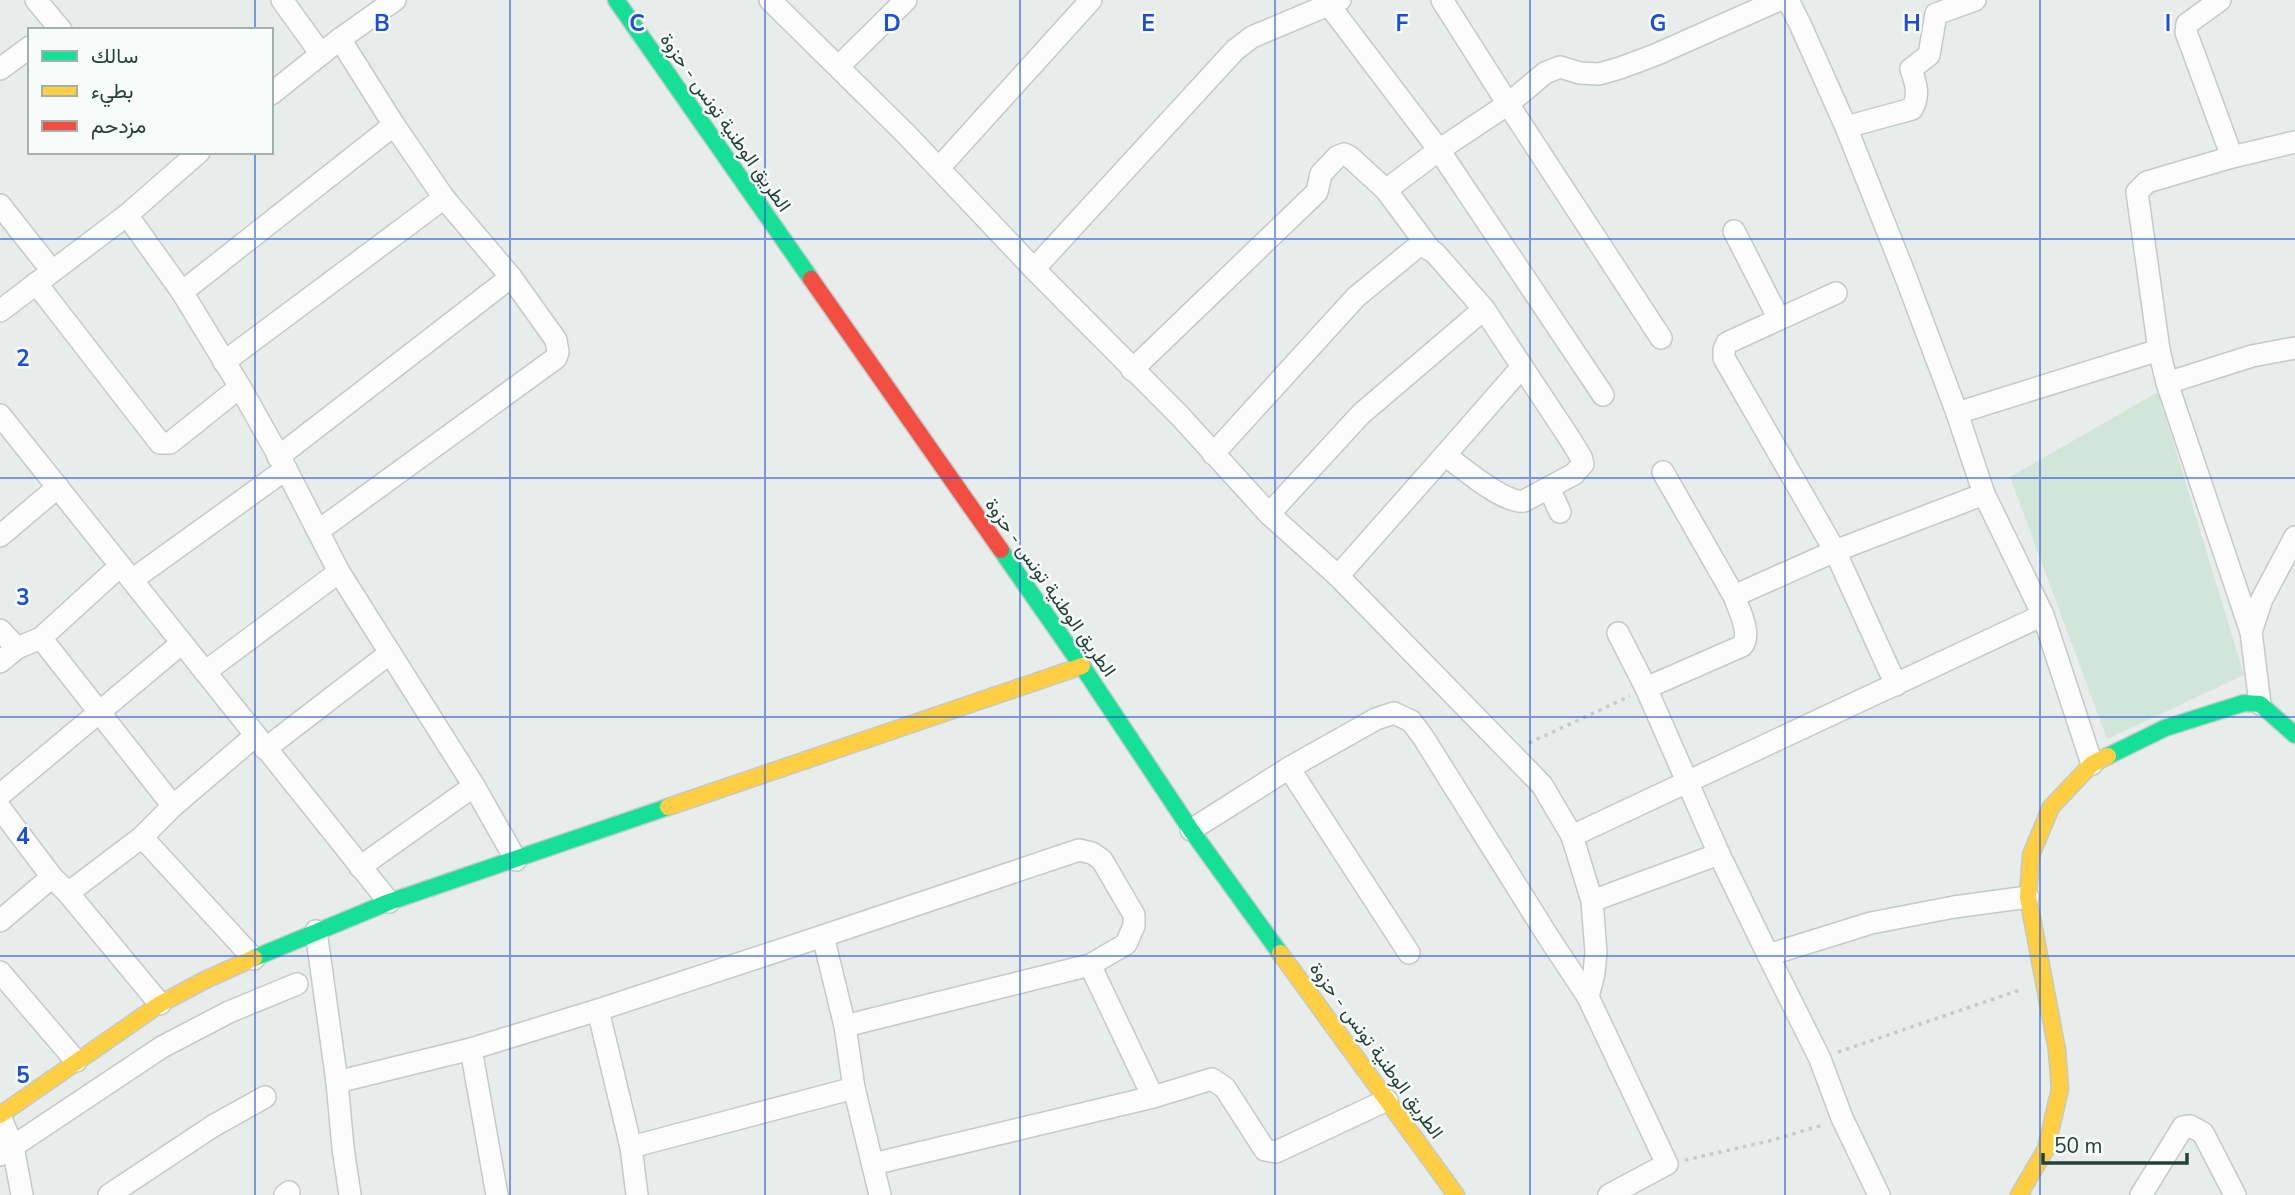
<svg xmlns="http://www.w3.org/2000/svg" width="2295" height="1195" font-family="'Nunito Sans',Vazirmatn,sans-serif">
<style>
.green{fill:#d1e6d8}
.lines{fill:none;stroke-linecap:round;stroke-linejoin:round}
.street-casing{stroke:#c5cac8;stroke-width:24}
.fast-casing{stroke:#c3cbc8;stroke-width:19}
.slow-casing{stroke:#c3cbc8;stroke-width:19}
.jam-casing{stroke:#c3cbc8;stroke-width:19}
.path{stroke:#c3ccca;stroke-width:3.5;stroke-dasharray:3.5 5;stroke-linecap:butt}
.street{stroke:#fcfcfc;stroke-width:21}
.fast{stroke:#16e098;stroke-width:16}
.slow{stroke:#ffcf43;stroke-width:16}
.jam{stroke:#f24e42;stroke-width:16}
.grid{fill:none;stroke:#1d4ed8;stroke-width:2;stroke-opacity:0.55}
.labels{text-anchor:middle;stroke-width:5;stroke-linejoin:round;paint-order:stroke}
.street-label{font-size:19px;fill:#24423a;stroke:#f7fbf9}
.grid-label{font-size:23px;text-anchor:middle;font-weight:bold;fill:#1d4ed8;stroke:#f7fbf9;stroke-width:5;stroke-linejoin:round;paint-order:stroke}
</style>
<rect width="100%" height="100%" fill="#e8edeb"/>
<path class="green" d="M2158,392L2244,675L2107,739L2010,477Z"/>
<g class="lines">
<g class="street-casing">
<g id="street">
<path d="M36,0L61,30"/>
<path d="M282,0L321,54"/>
<path d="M770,0L906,134L1034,269L1180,416L1269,514L1338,576L1542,785L1572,836L1592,901L1596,952L1594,973L1588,997L1667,1164L1609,1195"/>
<path d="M1788,0L1800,24L1846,127L1905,275L1957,413L1984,494L2043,615L2092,764"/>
<path d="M2220,0L2187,24L2186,32L2232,157"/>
<path d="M1329,5L1439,150L1603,395"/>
<path d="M839,66L906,0"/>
<path d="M0,69L30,47"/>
<path d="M271,94L340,39L395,0"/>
<path d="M1846,127L1912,109C1920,95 1916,84 1911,69L1929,55L1936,14L1975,0"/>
<path d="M939,168L1091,0"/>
<path d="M1386,190L1429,248"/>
<path d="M0,205L52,271"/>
<path d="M127,215L182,292L240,387L286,469L339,572L474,786L516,860"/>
<path d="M1734,231L1779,319"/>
<path d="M1034,269L1235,50L1252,37L1340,0"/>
<path d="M36,283L160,443H170L240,387"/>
<path d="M182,292L394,125"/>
<path d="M1836,293L1727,343L1724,350V358L1835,551L1896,685"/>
<path d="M0,311L127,215L199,152"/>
<path d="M1661,338L1508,104L1545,73L1560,67L1580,73L1599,74L1620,68L1655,55L1779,0"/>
<path d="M2159,350L2137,192L2147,182L2232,157L2295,142"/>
<path d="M224,362L444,198"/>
<path d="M1132,370L1317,192L1321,174L1337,157L1344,154L1350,157L1386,190L1439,150L1508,104L1442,0"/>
<path d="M2167,383L2252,356L2295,348"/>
<path d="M1957,413L2159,350L2167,383L2251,632"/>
<path d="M0,415L389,902"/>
<path d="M1213,454L1356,297L1417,247L1423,246L1435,253L1484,309L1570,439L1581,457L1583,464L1574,474L1524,501C1504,504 1463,468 1445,455L1338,576"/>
<path d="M1445,455L1522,367"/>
<path d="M278,457L511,277"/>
<path d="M1663,472L1734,596"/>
<path d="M1549,488L1560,512"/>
<path d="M1269,514L1361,414L1484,309"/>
<path d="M318,531L556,358L558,352L556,340L511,277L444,198L394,125L340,39"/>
<path d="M0,536L58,487"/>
<path d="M132,580L286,469"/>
<path d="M0,630L17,648L0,662"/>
<path d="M1618,633L1646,688L1719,854L1768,955L1871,923L1954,907L2028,897"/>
<path d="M41,638L173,806"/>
<path d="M17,648L41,638L120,566"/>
<path d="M205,672L339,572"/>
<path d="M1646,688L1742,646C1752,634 1739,610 1734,596L1835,551L1984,494"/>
<path d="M2260,704L2251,632L2262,599L2295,537"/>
<path d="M265,749L390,653"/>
<path d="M1289,768L1409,953"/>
<path d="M0,795L182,643"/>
<path d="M0,808L52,877"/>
<path d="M1191,830L1289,768L1376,719L1394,713L1411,721L1423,737L1549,938L1588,997"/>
<path d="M1572,836L2043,615"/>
<path d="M142,837L254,959"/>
<path d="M360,867L474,786"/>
<path d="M68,893L160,1004"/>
<path d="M1592,901L1719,854"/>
<path d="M0,921L52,877L68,893L142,837L173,806L255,736"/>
<path d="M316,931L337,1082L343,1148L350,1195"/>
<path d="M1768,955L1820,1059L1842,1118L1879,1195"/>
<path d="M0,972L76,1061"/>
<path d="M598,1010L631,1147L637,1195"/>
<path d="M845,1026L1090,965"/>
<path d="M471,1049L497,1195"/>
<path d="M337,1082L471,1049L598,1010L823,936"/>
<path d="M0,1116L13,1147L22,1195"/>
<path d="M631,1147L854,1088"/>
<path d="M0,1155L162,1047L229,1012L297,984"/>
<path d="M873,1164L1153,1097"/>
<path d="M109,1195L213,1126L265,1097"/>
<path d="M285,1195L289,1192"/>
<path d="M880,1195L854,1088L845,1026L823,936L1079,850L1092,853L1102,860L1134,915V926L1126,944L1090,965L1153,1097L1212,1079L1225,1088L1265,1150L1276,1152L1387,1100"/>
<path d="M2141,1195L2183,1127L2190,1126L2203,1133L2235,1195"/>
</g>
</g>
<g class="fast-casing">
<g id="fast">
<path d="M616,0L811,279"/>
<path d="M1001,550L1082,666L1191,830L1280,953"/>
<path d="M2108,756L2165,728L2244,703L2260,704L2295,735"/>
<path d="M254,958L389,902L668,807"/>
</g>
</g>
<g class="slow-casing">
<g id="slow">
<path d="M668,807L1082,666"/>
<path d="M1280,953L1456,1195"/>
<path d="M0,1115L160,1004L205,980L254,958"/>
<path d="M2019,1195L2046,1149L2060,1089L2057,1050L2028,897L2031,855L2051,807L2092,764L2108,756"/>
</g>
</g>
<g class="jam-casing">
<path id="jam" d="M811,279L1001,550"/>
</g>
<g class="path">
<path d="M1529,743L1630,696"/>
<path d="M1838,1052L2023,989"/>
<path d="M1685,1160L1769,1141L1823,1125"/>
</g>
<use href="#street" class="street"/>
<use href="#fast" class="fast"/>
<use href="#slow" class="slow"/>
<use href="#jam" class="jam"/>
</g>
<path class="grid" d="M255,0V30M510,0V1195M765,0V1195M1020,0V1195M1275,0V1195M1530,0V1195M1785,0V1195M2040,0V1195M255,152V1195M0,239H2295M0,478H2295M0,717H2295M0,956H2295"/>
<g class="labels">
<g class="street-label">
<text transform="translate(726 122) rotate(55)" y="7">الطريق الوطنية تونس - حزوة</text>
<text transform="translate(1051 587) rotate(55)" y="7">الطريق الوطنية تونس - حزوة</text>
<text transform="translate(1377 1050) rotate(54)" y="7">الطريق الوطنية تونس - حزوة</text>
</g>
</g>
<g class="grid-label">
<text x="382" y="31">B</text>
<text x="637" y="31">C</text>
<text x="892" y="31">D</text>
<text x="1148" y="31">E</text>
<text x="1402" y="31">F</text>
<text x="1658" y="31">G</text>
<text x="1912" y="31">H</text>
<text x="2168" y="31">I</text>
<text x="23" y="366">2</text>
<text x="23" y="605">3</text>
<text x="23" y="844">4</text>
<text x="23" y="1083">5</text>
</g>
<rect x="28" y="28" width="245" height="126" fill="#f7fbf9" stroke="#a3b1ad" stroke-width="2"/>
<rect x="42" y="51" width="35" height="10" fill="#16e098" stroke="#a3b1ad" stroke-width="2"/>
<text x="91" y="63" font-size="21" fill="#24423a">سالك</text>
<rect x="42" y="86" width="35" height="10" fill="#ffcf43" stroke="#a3b1ad" stroke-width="2"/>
<text x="91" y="98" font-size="21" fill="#24423a">بطيء</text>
<rect x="42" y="121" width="35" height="10" fill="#f24e42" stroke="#a3b1ad" stroke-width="2"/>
<text x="91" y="133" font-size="21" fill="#24423a">مزدحم</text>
<path d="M2043 1153v10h144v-10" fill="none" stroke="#24423a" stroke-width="3.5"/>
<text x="2054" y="1153" font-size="21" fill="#24423a" stroke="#f7fbf9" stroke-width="5" paint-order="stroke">50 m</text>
</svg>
